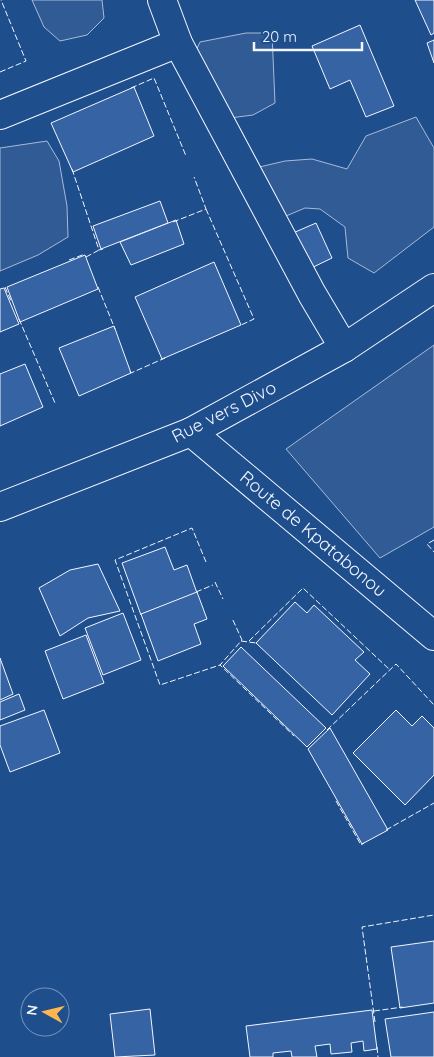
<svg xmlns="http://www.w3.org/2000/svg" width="434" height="1057" font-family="Quicksand,sans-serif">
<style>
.built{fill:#305b95;stroke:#a8bbd7}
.building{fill:#3563a3;stroke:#f2f6ff}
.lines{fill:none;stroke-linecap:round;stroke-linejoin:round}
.street-casing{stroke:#f2f6ff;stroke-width:30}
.secondary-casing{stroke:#f2f6ff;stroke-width:30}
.street{stroke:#1f4e8c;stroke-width:28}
.secondary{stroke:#1f4e8c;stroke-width:28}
.fence{stroke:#f2f6ff;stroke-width:1;stroke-dasharray:6 2.5;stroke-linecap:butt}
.labels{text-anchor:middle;stroke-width:4;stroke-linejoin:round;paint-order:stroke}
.street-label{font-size:18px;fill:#f2f6ff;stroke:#1f4e8c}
</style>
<rect width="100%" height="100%" fill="#1f4e8c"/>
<g class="built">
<path d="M32,0H102L104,18L87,35L60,41L44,27Z"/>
<path d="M246,33H272L275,103L253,115L230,118L194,55L200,42Z"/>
<path d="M416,117L434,148V227L374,273L348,258L345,227L320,209L305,208L279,219L238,172L285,161L312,159L347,169L366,136Z"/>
<path d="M47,141L59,161L67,206L68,237L38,255L0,271V148Z"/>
<path d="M434,345V527L380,558L286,449Z"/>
</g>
<g class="building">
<path d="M415,0H434V33L431,35Z"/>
<path d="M360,25L394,106L366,117L350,80L330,89L312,46Z"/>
<path d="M434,40V63L427,43Z"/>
<path d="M134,87L154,136L73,172L51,123Z"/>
<path d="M160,201L168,223L101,249L93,226Z"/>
<path d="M176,220L184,244L131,265L120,242Z"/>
<path d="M316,223L332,258L303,272L286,236Z"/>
<path d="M85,255L98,289L20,322L7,287Z"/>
<path d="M214,262L241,325L162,359L135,297Z"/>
<path d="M4,288L19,324L0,332V289Z"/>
<path d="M114,326L131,373L79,396L59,348Z"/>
<path d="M25,364L43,407L0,426V374Z"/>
<path d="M165,547L174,570L187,565L197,593L141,615L122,563Z"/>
<path d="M98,564L120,611L88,618L60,636L39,588L70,570Z"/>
<path d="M197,592L207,619L194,624L201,644L158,661L141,614Z"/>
<path d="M295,602L307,613L314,605L364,652L355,660L370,674L332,715L256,643Z"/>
<path d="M123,613L141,660L103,675L85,628Z"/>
<path d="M86,635L104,683L63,699L45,651Z"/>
<path d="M241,647L326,728L307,747L223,666Z"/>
<path d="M0,658L13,694L0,700Z"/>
<path d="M19,694L25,710L0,720V702Z"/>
<path d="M44,710L60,753L10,772L0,745V726Z"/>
<path d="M396,710L412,726L422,716L434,728V775L405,805L353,753Z"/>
<path d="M330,728L388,830L362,844L308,749Z"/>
<path d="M434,941V1003L400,1008L391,947Z"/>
<path d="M150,1009L155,1055L115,1057L110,1014Z"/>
<path d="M372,1010L377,1049L364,1051L363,1041L351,1043L352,1052L331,1054L330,1044L315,1046L317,1057H292L291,1051L273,1053V1057H250L246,1026Z"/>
<path d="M434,1012V1057H391L385,1019Z"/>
</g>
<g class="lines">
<g class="street-casing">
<g id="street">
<path d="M162,0L178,43L312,294L344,348"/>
<path d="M0,115L178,43"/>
<path d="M191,432L434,636"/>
</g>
</g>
<g class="secondary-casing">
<path id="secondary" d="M0,507L191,432L344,348L434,288"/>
</g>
<use href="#street" class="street"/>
<use href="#secondary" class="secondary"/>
<g class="fence">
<path d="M0,72L26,61L1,0"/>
<path d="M131,88L154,78L186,156"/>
<path d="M72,169L99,250L103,249"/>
<path d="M206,209L254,319L239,326"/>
<path d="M173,222L206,209L194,177"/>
<path d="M86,257L99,250"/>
<path d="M69,260L85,254"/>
<path d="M5,287L11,301"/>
<path d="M98,287L115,329"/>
<path d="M19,319L55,403"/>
<path d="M130,371L131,373L165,358"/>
<path d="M434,540L427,544L434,552"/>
<path d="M206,562L192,528L115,560L160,685L220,665L242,640L232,618"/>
<path d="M215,582L223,599"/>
<path d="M196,592L213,585"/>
<path d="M241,641L256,643"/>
<path d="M249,641L303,588L390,670"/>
<path d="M222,663L220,665L294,736"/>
<path d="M327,730L396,664L434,705"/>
<path d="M336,801L361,845L364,843"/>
<path d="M386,830L434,803"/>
<path d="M374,1011L403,1007"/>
<path d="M375,1022L362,927L434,915"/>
<path d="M377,1047L378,1057"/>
</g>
</g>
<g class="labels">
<g class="street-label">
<text transform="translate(224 412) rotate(-27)" y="6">Rue vers Divo</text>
<text transform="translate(313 534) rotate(40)" y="6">Route de Kpatabonou</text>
</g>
</g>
<g transform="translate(45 1012) rotate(278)"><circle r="24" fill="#1f4e8c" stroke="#7391ba"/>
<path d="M0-4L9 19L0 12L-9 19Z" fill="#ffb74d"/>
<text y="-8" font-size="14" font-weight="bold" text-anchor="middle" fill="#f2f6ff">N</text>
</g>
<path d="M254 42v8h108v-8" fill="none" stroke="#f2f6ff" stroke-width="2.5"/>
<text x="262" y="42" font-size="15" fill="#f2f6ff" stroke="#1f4e8c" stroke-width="4" paint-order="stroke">20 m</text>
</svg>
